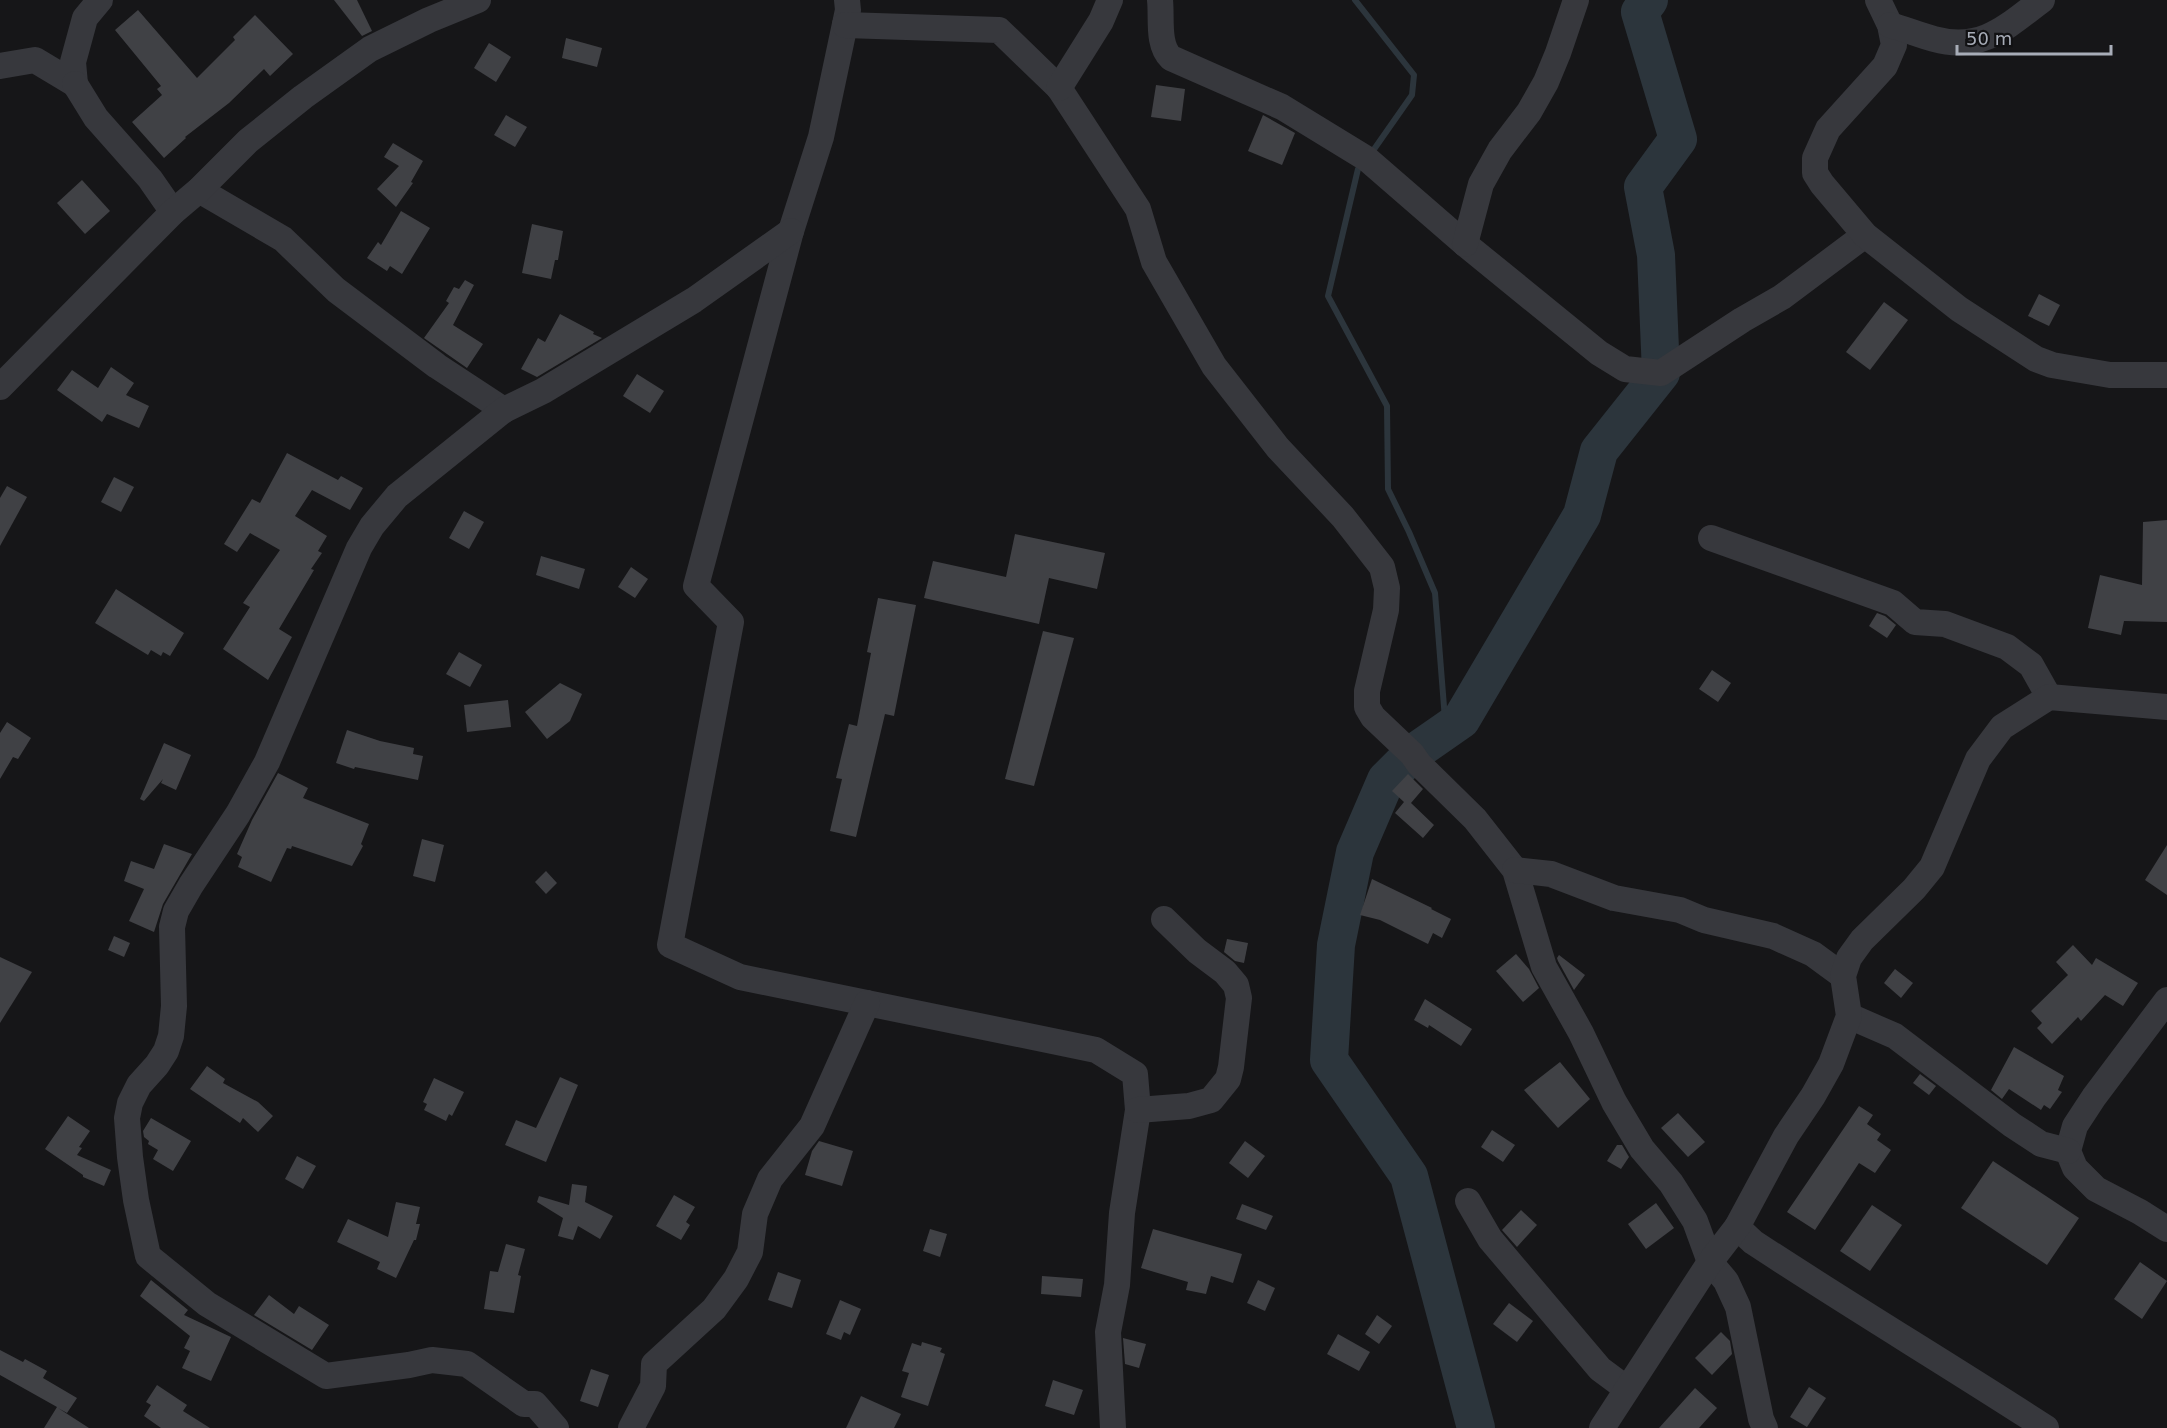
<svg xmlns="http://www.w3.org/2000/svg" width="2167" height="1428" font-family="'DejaVu Sans',sans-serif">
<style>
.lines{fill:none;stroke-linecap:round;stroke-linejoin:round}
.stream{stroke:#2c353c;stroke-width:6}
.river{stroke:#2c353c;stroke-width:38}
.building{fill:#404145}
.minor{stroke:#37383d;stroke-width:26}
</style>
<rect width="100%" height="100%" fill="#161618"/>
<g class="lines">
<g class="stream">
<path d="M1355,0L1414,75L1412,95L1370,155"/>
<path d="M1364,163L1358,169L1328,296L1387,406L1388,489L1409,532L1435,593L1446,732"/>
</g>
<path class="river" d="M1476,1428L1409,1176L1329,1060L1336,945L1355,852L1386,780L1412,754L1461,720L1582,515L1599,451L1661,373L1656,255L1643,187L1678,139L1640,12L1649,0"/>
</g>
<g class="building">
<path d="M334,0H357L372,31L362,36Z"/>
<path d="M138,10L197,78L235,40L233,37L255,15L293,54L270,76L264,69L229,103L185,137L186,138L164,158L132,122L162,95L157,89L161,86L115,30Z"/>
<path d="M566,38L602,48L597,67L562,58Z"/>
<path d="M489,43L511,57L496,82L474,68Z"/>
<path d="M1156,85L1185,89L1181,121L1151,117Z"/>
<path d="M506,115L527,127L515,147L494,135Z"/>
<path d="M1263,115L1295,133L1282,165L1248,151Z"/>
<path d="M393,143L423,161L411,182L413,183L396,207L377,189L399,166L384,157Z"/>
<path d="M82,180L110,211L85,234L57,203Z"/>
<path d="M401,211L430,228L402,274L390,266L387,271L367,258L378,242L381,245Z"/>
<path d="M532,224L563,231L558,260H555L551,279L522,273Z"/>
<path d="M465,280L474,285L453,325L483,344L467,368L424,338L449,303L446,301L454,287L459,289Z"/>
<path d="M2039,294L2060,305L2049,326L2028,316Z"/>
<path d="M1884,302L1908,320L1870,370L1846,352Z"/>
<path d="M560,314L594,332L593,334L602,338L537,377L521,369L538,338L545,342Z"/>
<path d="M111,367L134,383L126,395L149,406L139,428L107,414L102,422L57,390L72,370L98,388Z"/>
<path d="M637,374L664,391L650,413L623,396Z"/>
<path d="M287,453L338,480L341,476L363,488L350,510L312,490L295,516L327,536L318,551L322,553L311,569L314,570L279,629L292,637L268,680L223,649L250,607L243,603L280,550L250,533L237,552L224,544L252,499L260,503Z"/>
<path d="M114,477L134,487L121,512L101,502Z"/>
<path d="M7,486L27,497L0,546V498Z"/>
<path d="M464,511L484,522L469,549L449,538Z"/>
<path d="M2167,520V622L2124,621L2121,635L2088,628L2100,575L2142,585L2143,522Z"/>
<path d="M1015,534L1105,553L1097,589L1049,578L1039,624L924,598L933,561L1006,577Z"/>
<path d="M541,556L585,569L579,589L536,575Z"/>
<path d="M631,567L648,579L635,598L618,587Z"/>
<path d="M116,589L184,633L170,656L163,652L161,656L151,650L148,655L95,623Z"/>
<path d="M878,598L916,605L894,716L885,714L856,837L830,831L842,779L836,778L849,724L857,726L871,653L867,652Z"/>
<path d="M1877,613L1885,616L1896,625L1887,638L1869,626Z"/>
<path d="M1043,631L1074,638L1034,786L1005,779Z"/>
<path d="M459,652L482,665L470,687L446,674Z"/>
<path d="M1712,670L1731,683L1718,702L1699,689Z"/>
<path d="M560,683L582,694L570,721L547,739L525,712Z"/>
<path d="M508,700L511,727L467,732L464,705Z"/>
<path d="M7,722L31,738L18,759L13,757L0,779V733Z"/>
<path d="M347,730L380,741L414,748L413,754L423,756L418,780L355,767L354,769L336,763Z"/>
<path d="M164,743L191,755L176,790L161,783L163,779L144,801L140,799Z"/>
<path d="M278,773L308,788L303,798L369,824L361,844L363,846L352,866L292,846L291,849L287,848L271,882L238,867L242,857L237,854L252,820Z"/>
<path d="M1408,774L1423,789L1411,803L1434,825L1423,838L1395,813L1404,802L1392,791Z"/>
<path d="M422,839L444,845L435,882L413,876Z"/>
<path d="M164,844L192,854L163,904L154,932L129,921L144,889L124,881L131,861L154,869Z"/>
<path d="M2167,845V895L2145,880Z"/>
<path d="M546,871L557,883L546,894L535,882Z"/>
<path d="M1372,879L1432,908L1431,909L1451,919L1442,938L1433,933L1428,944L1380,920L1360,915Z"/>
<path d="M114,936L130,943L124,957L108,950Z"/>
<path d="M1227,939L1248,943L1244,963L1235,961L1224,952Z"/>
<path d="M2073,945L2092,965L2096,958L2138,983L2123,1006L2105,995L2081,1021L2078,1017L2052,1044L2037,1028L2042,1023L2031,1011L2068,975L2056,962Z"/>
<path d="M1516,954L1529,969L1539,988L1523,1002L1496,971Z"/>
<path d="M1559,955L1585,975L1574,990L1558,961L1557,958Z"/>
<path d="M0,957L32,972L0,1023Z"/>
<path d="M1895,969L1913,983L1901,998L1884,983Z"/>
<path d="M1425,999L1472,1029L1461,1046L1429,1025L1428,1028L1414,1020Z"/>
<path d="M2014,1047L2064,1076L2058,1090L2062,1092L2050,1109L2044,1105L2041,1110L2009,1089L2002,1099L1991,1090Z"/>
<path d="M1560,1062L1590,1099L1558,1128L1524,1090Z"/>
<path d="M207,1066L225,1079L223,1083L258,1102L273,1116L258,1132L243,1118L240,1123L190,1089Z"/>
<path d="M1920,1074L1936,1086L1929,1095L1913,1083Z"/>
<path d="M560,1077L578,1085L546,1162L505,1145L516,1120L536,1128Z"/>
<path d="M434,1078L464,1092L452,1116L449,1114L446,1121L424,1110L427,1104L423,1102Z"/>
<path d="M1859,1106L1873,1115L1867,1124L1881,1134L1877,1140L1891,1150L1875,1173L1859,1163L1815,1230L1787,1212Z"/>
<path d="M1678,1113L1705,1142L1688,1157L1661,1128Z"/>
<path d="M68,1116L90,1131L79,1147L82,1148L77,1155L111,1170L104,1186L83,1177V1175L45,1149Z"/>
<path d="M151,1118L191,1141L173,1171L153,1159L158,1150L148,1144L149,1141L144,1137L143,1131Z"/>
<path d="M1492,1130L1515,1145L1503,1162L1481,1147Z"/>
<path d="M819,1141L853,1151L842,1186L805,1175L812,1151Z"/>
<path d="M1245,1141L1265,1156L1248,1178L1229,1163Z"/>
<path d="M1617,1145H1622L1629,1157L1621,1169L1607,1161Z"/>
<path d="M297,1156L316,1166L303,1189L285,1179Z"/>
<path d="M1993,1161L2079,1218L2047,1265L1961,1208Z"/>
<path d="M572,1184L587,1186L585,1202L613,1216L600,1239L578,1226L573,1240L558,1236L563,1218L537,1202L539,1196L569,1205Z"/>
<path d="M674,1195L695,1207L686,1222L690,1225L681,1240L656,1226Z"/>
<path d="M396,1202L420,1207L416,1224H420L416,1240H414L396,1278L377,1269L380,1262L337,1242L348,1219L388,1237Z"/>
<path d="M1656,1203L1674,1228L1646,1249L1628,1224Z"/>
<path d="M1242,1204L1273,1216L1266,1230L1236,1219Z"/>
<path d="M1872,1205L1902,1225L1870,1271L1840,1251Z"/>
<path d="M1521,1210L1537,1225L1517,1247L1502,1230Z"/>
<path d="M930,1229L947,1234L940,1257L923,1251Z"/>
<path d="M1153,1229L1242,1254L1233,1283L1211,1276L1206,1294L1186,1290L1188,1282L1141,1268Z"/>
<path d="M506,1244L525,1249L518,1275L521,1276L514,1313L484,1309L490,1271L498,1272Z"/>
<path d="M2140,1262L2167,1281L2142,1319L2114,1299Z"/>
<path d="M778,1272L801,1280L792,1308L768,1300Z"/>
<path d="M1042,1276L1083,1279L1081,1297L1041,1294Z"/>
<path d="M151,1280L188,1310L184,1315L231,1337L211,1381L182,1368L190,1351L184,1348L190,1336L140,1296Z"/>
<path d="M1258,1280L1275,1288L1265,1311L1247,1303Z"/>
<path d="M269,1295L294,1314L299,1306L329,1325L312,1350L254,1315Z"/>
<path d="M840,1300L861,1309L850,1335L844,1332L841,1340L826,1334Z"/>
<path d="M1509,1303L1533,1321L1517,1342L1493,1324Z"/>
<path d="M1377,1315L1392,1326L1379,1344L1365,1334Z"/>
<path d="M1721,1332L1730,1341L1732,1354L1712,1375L1695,1358Z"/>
<path d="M1338,1334L1370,1352L1359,1371L1327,1354Z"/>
<path d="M1123,1338L1146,1344L1139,1368L1125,1364Z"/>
<path d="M922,1342L942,1348L940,1352L945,1354L928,1406L901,1397L909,1373L902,1371L912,1343L921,1346Z"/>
<path d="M0,1350L23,1362L25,1359L47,1371L43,1378L77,1398L67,1413L58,1408L89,1428H44L57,1407L0,1375Z"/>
<path d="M591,1369L609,1375L598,1407L580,1401Z"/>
<path d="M1053,1380L1083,1390L1074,1415L1045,1406Z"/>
<path d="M157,1385L187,1405L183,1411L210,1428H161L144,1416L151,1405L146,1402Z"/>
<path d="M1809,1387L1826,1398L1807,1427L1790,1417Z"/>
<path d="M1695,1388L1717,1408L1699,1428H1659Z"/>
<path d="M861,1396L901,1414L894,1428H846Z"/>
</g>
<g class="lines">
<g class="minor">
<path d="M847,0L848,10L821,137L791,231L696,586L731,622L670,945L740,977L1096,1050L1135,1074L1138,1110L1122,1213L1117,1285L1108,1332L1113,1428"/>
<path d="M1160,0C1162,18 1157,45 1171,58L1282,107L1367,159L1465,244L1599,353L1625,369L1661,373L1742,320L1782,297L1865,235"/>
<path d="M1878,0L1890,25L1894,45L1885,66L1828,129L1815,158V173L1822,184L1865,235L1959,309L2036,359L2052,365L2110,375H2167"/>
<path d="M845,25L999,30L1059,88L1138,209L1154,262L1214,366L1278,448L1343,517L1382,567L1387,588L1386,610L1367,691V707L1373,717L1412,754L1419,764L1475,819L1515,870L1544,967L1581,1033L1614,1102L1642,1149L1671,1183L1695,1221L1710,1262L1726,1281L1738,1307L1761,1419L1765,1428"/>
<path d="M1890,25C1905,29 1919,35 1934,39C1982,52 2006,27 2042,0"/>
<path d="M0,66L35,60L75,84L73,62L85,18L100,0"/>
<path d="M75,84L96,118L150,179L173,212"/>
<path d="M1059,88L1101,21L1110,0"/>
<path d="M199,190L283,239L336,290L437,366L504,410"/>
<path d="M1465,244L1481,184L1500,150L1529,112L1546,82L1558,53L1576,0"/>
<path d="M0,387L173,212L199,190L248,141L303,97L370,49L429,20L478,0"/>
<path d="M1711,538L1893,603L1915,622L1945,624L2007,647L2031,665L2049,697"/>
<path d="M1515,870L1551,874L1614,898L1680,910L1704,920L1773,936L1813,954L1843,976"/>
<path d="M2167,1000L2094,1097L2075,1126L2068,1151L2075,1168L2096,1189L2140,1212L2167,1229"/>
<path d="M1849,1016L1895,1036L2012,1125L2041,1144L2068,1151"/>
<path d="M1138,1110L1189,1106L1211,1100L1228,1079L1231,1067L1239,998L1236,985L1225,972L1197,951L1164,919"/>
<path d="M1468,1201L1490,1239L1600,1369L1627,1389"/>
<path d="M1737,1227L1753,1242C1850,1306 1949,1365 2046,1428"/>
<path d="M556,1428L535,1404H524L467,1364L432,1360L409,1365L326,1376L207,1304L148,1256L136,1200L130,1157L127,1118L130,1103L139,1085L157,1065L166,1051L171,1036L174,1006L172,927L176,911L191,885L238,814L267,762L359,548L372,526L397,496L504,410L543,391L694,300L791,231"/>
<path d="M631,1428L653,1386L654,1364L714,1309L736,1279L750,1252L755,1214L770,1179L812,1126L867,1003"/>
<path d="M1602,1428L1710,1262L1737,1227L1786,1136L1813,1096L1831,1064L1849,1016L1843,976L1849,958L1862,940L1914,889L1932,867L1978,759L2002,727L2049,697L2167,707"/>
</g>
</g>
<path d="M1957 45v9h154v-9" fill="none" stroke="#a8adb8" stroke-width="3"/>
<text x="1966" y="45" font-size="18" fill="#a8adb8" stroke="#111113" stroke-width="4.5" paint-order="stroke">50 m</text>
</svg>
